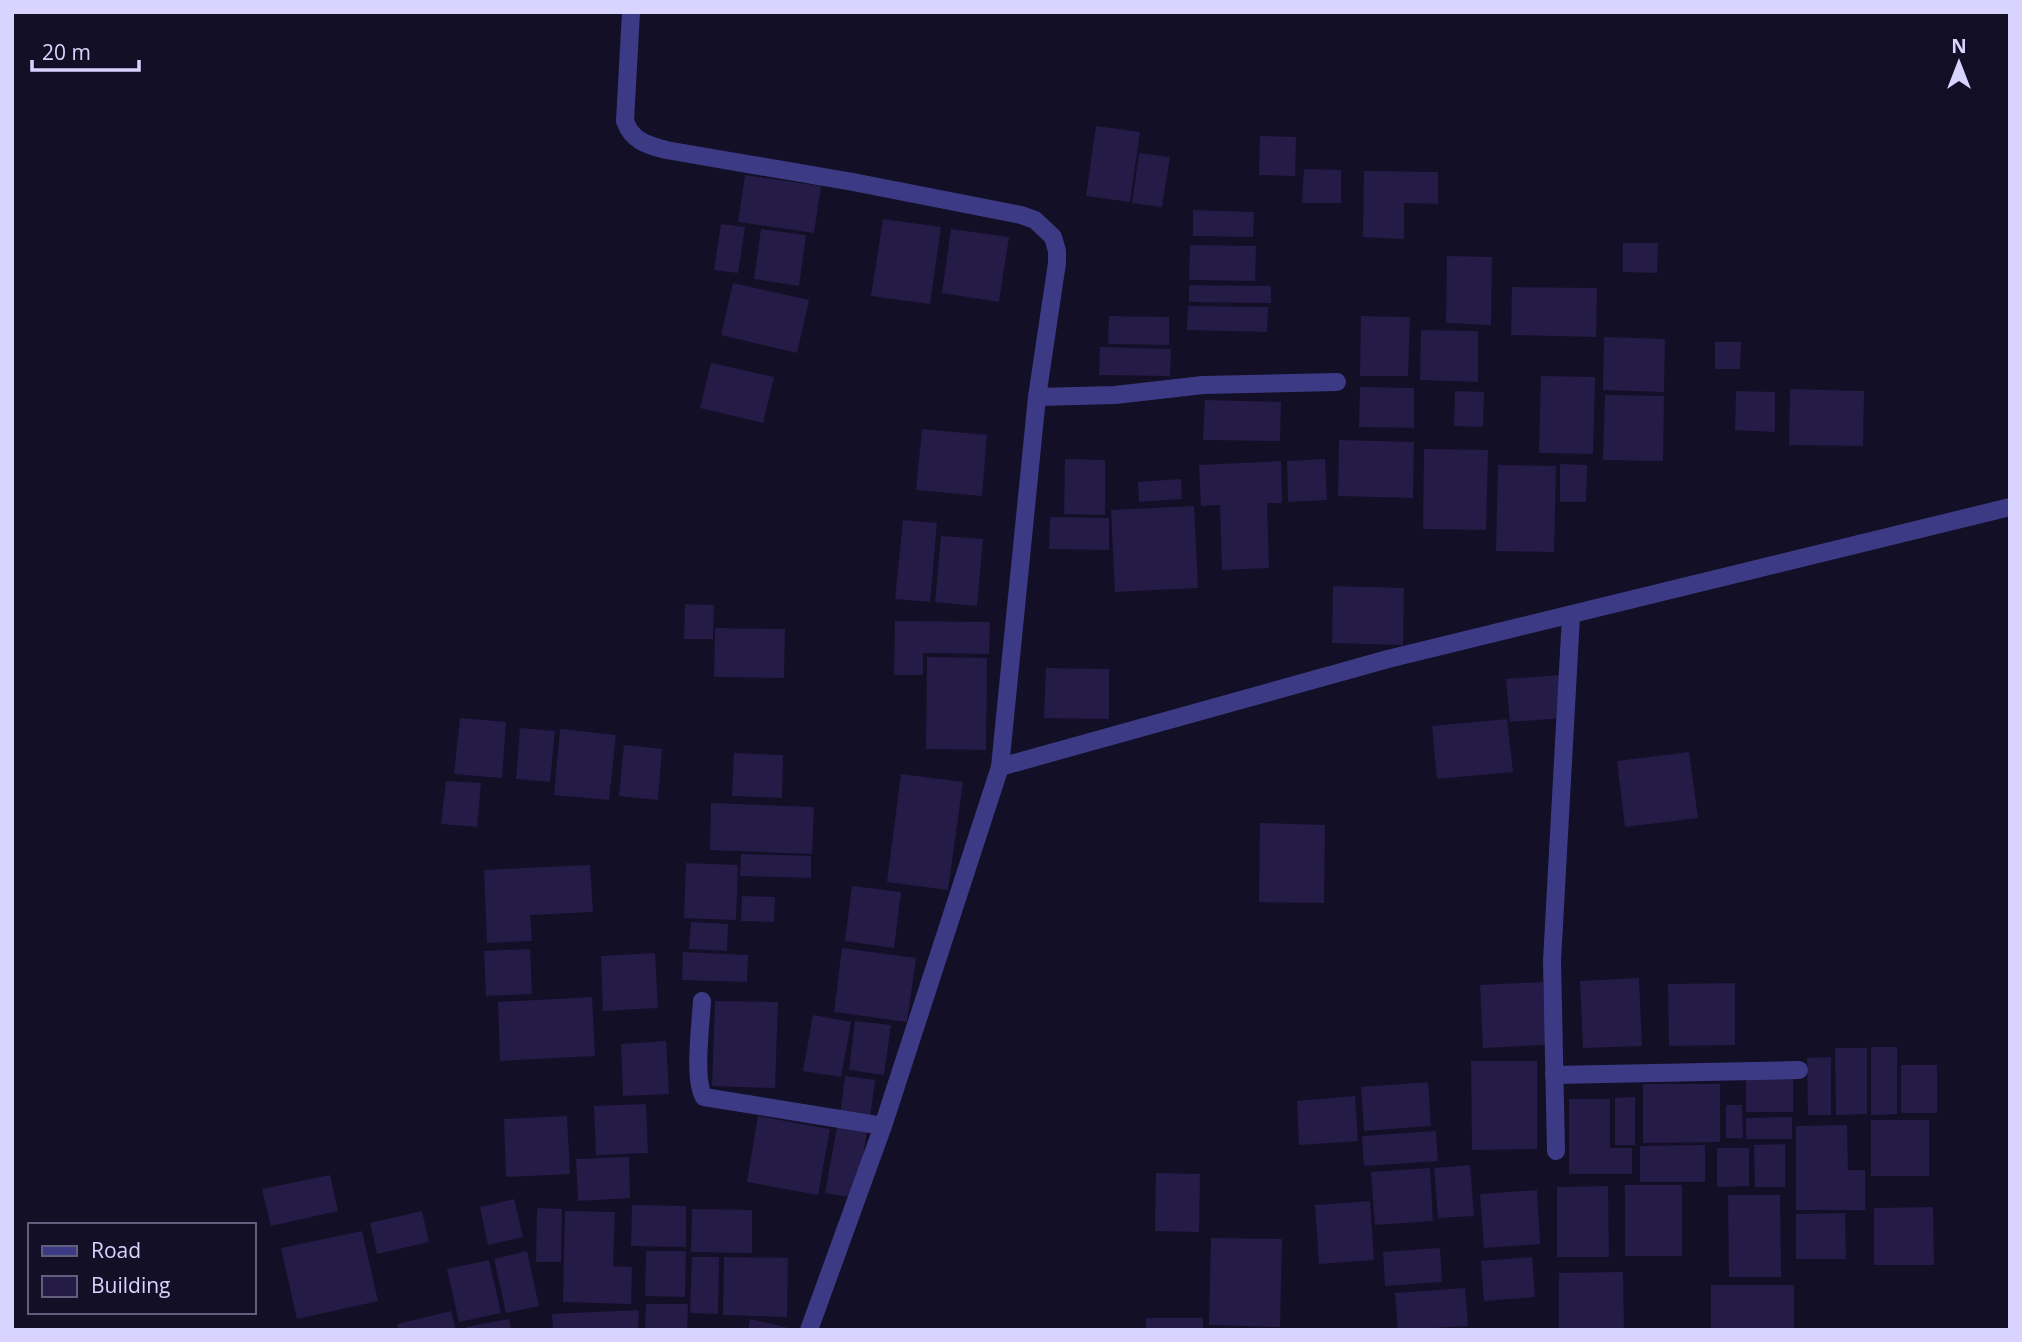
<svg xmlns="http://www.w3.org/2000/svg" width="2022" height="1342" font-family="'Open Sans',sans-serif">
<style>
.building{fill:#241b47}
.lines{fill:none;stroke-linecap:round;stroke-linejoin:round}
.minor{stroke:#3d3a85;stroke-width:18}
</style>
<rect width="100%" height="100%" fill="#130f26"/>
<g class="building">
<path d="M1096,126L1140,132L1130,202L1086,196Z"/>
<path d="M1260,136L1296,137L1295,176L1259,175Z"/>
<path d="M1139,153L1170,157L1162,207L1132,203Z"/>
<path d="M1304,169L1341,170V203H1302Z"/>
<path d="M1364,171L1438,172V204L1404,203V239L1363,237Z"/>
<path d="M745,175L821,186L814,233L738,222Z"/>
<path d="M1193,210L1254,212L1253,237L1193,236Z"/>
<path d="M883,219L941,227L930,304L871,296Z"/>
<path d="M721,224L745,227L738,273L714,270Z"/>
<path d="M761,229L806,235L799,286L754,279Z"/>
<path d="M951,229L1009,237L999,302L942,293Z"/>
<path d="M1623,243H1658L1657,273L1623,272Z"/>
<path d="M1190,245L1256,246L1255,281L1189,280Z"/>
<path d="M1447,256L1492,257L1491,325L1446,323Z"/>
<path d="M733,283L809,300L797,353L721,335Z"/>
<path d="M1189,285L1271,286V303L1189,302Z"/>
<path d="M1512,287L1597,288L1596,337L1511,335Z"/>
<path d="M1188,306L1268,307L1267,332L1187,330Z"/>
<path d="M1109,316L1169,317V345L1108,344Z"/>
<path d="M1361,316L1410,317L1408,376H1360Z"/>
<path d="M1421,330L1478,331V382L1420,380Z"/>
<path d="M1604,337L1665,339L1664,392L1603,390Z"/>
<path d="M1715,342H1741L1740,369H1715Z"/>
<path d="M1100,347L1171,349L1170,376L1099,375Z"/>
<path d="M711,363L774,377L763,423L700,408Z"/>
<path d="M1541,376L1595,377L1593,454L1539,453Z"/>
<path d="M1360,387L1414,388V428L1359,427Z"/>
<path d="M1790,389L1864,391L1863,446L1789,445Z"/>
<path d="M1455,391L1484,392L1483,427L1454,426Z"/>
<path d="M1736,391L1775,392V432L1735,430Z"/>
<path d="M1605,395L1664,396L1663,461L1603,460Z"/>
<path d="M1205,400L1281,402L1280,441L1203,440Z"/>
<path d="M922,429L987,435L982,496L916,490Z"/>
<path d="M1339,440L1414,442L1413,498L1338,496Z"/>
<path d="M1424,449L1488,450L1486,530L1423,529Z"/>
<path d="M1065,459L1105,460V515L1064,514Z"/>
<path d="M1325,459L1327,500L1288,502L1287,461Z"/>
<path d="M1281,461L1282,503H1267L1269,568L1222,570L1220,505L1201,506L1199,465Z"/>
<path d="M1560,464L1587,465L1586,502H1560Z"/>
<path d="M1498,465L1556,466L1554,552L1496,551Z"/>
<path d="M1181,479L1182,499L1139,502L1138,482Z"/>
<path d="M1194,506L1198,588L1115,592L1111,510Z"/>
<path d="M1050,517L1109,518V550L1049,549Z"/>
<path d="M903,520L937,523L930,602L895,599Z"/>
<path d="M941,536L983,539L977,606L935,602Z"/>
<path d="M1333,586L1404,588L1403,645L1332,643Z"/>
<path d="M685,604L714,605L713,639H684Z"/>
<path d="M895,621L990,622L989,654L923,653V675H894Z"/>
<path d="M715,628L785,629L784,678L714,677Z"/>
<path d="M927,657L987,658L986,750L926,749Z"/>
<path d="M1046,668L1109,669V719L1044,718Z"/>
<path d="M1559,675L1563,718L1510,722L1506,679Z"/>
<path d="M460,718L506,722L502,778L454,774Z"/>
<path d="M1507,719L1513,772L1437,779L1432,726Z"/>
<path d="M520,728L555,731L550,782L516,779Z"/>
<path d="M560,729L616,735L609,800L554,795Z"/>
<path d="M624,745L662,749L658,800L619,796Z"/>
<path d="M1689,752L1698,818L1625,827L1617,761Z"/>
<path d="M734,753L783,755L782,798L732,796Z"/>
<path d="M901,774L963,782L948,890L887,882Z"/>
<path d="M446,781L481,783L477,827L441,824Z"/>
<path d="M711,803L814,807L812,854L710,850Z"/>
<path d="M1260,823L1325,825L1324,903L1259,902Z"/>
<path d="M741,854L811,856V878L740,876Z"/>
<path d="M686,863L738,865L736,920L684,918Z"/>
<path d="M590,865L593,912L530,915L532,941L487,943L484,870Z"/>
<path d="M852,886L901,892L894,948L845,941Z"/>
<path d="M742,896L775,897L774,922L741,921Z"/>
<path d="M691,922L728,924L727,951L689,949Z"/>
<path d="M842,948L916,958L907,1022L834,1012Z"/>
<path d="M530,949L532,994L486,996L484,951Z"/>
<path d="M683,952L748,955L747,982L682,980Z"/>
<path d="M655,953L658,1008L603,1011L601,956Z"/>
<path d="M1639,978L1642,1046L1583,1048L1580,981Z"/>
<path d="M1543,982L1546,1045L1483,1048L1480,985Z"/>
<path d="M1735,983V1045L1669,1046L1668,984Z"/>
<path d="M592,997L595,1056L500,1061L498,1002Z"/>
<path d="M715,1001L778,1002L775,1088L712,1086Z"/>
<path d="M813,1015L851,1022L841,1077L803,1071Z"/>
<path d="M855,1021L891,1025L884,1075L849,1070Z"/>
<path d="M666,1041L669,1094L623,1096L621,1044Z"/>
<path d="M1871,1047H1897V1114L1871,1115Z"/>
<path d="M1835,1048H1867V1114L1836,1115Z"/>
<path d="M1831,1057V1115H1808L1807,1058Z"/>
<path d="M1471,1061H1537V1149L1472,1150Z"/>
<rect x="1901" y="1065" width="36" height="48"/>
<rect x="1746" y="1074" width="47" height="38"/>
<path d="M845,1076L875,1080L870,1119L840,1115Z"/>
<path d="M1428,1082L1431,1126L1364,1131L1361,1087Z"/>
<path d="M1643,1084H1720V1142L1643,1143Z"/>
<path d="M1355,1096L1358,1141L1299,1145L1297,1101Z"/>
<path d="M1635,1097V1145H1615V1098Z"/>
<path d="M1569,1099H1610V1148H1632V1174H1569Z"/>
<path d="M646,1104L648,1153L596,1155L594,1106Z"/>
<path d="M1726,1105H1742L1743,1138H1726Z"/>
<path d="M567,1116L570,1174L506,1177L504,1119Z"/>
<path d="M758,1116L830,1129L818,1195L747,1182Z"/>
<path d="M1792,1117V1139H1746V1118Z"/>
<rect x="1871" y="1120" width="58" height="56"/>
<path d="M1847,1125L1848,1170H1865V1210H1796V1126Z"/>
<path d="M837,1127L867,1132L855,1198L825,1193Z"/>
<path d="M1436,1131L1438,1161L1364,1166L1362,1136Z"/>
<path d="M1785,1144V1187H1755L1754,1145Z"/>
<path d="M1705,1145V1182H1640V1146Z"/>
<path d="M1717,1148H1749V1186L1717,1187Z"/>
<path d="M629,1157L630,1198L578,1201L576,1159Z"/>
<path d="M1470,1165L1474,1216L1438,1218L1434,1168Z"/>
<path d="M1430,1168L1433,1221L1375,1225L1371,1172Z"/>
<path d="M1156,1173L1200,1174L1199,1232L1155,1231Z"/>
<path d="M330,1175L338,1211L271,1226L262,1189Z"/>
<rect x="1625" y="1185" width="57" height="71"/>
<path d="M1608,1186L1609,1257H1557V1187Z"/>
<path d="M1537,1190L1540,1244L1484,1248L1480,1194Z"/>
<path d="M1728,1195H1780L1781,1277H1729Z"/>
<path d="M514,1199L523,1237L488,1245L480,1207Z"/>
<path d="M1370,1201L1374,1260L1319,1264L1315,1205Z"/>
<path d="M632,1205L686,1206V1247L631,1246Z"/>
<path d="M1933,1207L1934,1265H1874V1208Z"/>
<path d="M537,1208L562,1209L561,1262H536Z"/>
<path d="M692,1209L752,1210V1253L691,1252Z"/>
<path d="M422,1211L429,1242L377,1254L370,1223Z"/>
<path d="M565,1211L615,1212L613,1266L632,1267L631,1304L563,1302Z"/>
<path d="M1845,1213L1846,1259H1796V1214Z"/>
<path d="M362,1231L378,1301L297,1319L281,1248Z"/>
<path d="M1211,1238L1282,1239L1280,1327L1209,1325Z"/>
<path d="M1440,1248L1442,1282L1385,1286L1383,1252Z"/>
<path d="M527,1251L539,1306L506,1313L494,1259Z"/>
<path d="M646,1251H686L685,1297L645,1296Z"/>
<path d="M692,1257H719L718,1314L690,1313Z"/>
<path d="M724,1257L788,1258L787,1317L723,1315Z"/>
<path d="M1532,1257L1535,1297L1484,1301L1481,1261Z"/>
<path d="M489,1260L501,1313L459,1322L447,1269Z"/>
<path d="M1623,1272L1624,1330H1559V1273Z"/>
<rect x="1711" y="1285" width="83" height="45"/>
<path d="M1465,1288L1468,1326L1398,1330L1395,1293Z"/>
<path d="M646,1304H688L687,1330H645Z"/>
<path d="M639,1310L638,1330H592V1327L591,1330H553L552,1314Z"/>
<path d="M451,1311L456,1330H398L397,1324Z"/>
<rect x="1146" y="1318" width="57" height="12"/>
<path d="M509,1319L511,1330H467L466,1327Z"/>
<path d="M750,1319L793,1329V1330H748Z"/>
</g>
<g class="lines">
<g class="minor">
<path d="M631,12L625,121C632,141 647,145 666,150L853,182L1021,215L1035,220L1053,237L1057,251V263L1037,397L1000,767L883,1126L809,1330"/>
<path d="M1037,397L1115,395L1203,385L1337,382"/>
<path d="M1000,767L1388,659L2010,507"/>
<path d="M702,1001C701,1022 693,1080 704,1097L883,1126"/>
<path d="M1554,1075L1799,1070"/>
<path d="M1556,1151L1552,961L1571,616"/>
</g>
</g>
<rect width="2022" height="1342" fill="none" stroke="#d9d4ff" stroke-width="28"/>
<rect x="28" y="1223" width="228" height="91" fill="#130f26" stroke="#625e7d" stroke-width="2"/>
<rect x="42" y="1246" width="35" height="10" fill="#3d3a85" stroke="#625e7d" stroke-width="2"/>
<text x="91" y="1258" font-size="21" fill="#d9d4ff">Road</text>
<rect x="42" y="1276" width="35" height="21" fill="#241b47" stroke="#625e7d" stroke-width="2"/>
<text x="91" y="1293" font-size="21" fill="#d9d4ff">Building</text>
<g transform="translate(1959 63)" stroke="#130f26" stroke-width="5" paint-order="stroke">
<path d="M0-5L12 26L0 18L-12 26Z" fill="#d9d4ff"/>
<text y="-10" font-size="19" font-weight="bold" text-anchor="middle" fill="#d9d4ff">N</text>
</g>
<path d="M32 60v10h107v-10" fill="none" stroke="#d9d4ff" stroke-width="3.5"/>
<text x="42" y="60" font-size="21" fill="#d9d4ff" stroke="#130f26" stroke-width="5" paint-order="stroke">20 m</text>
</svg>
